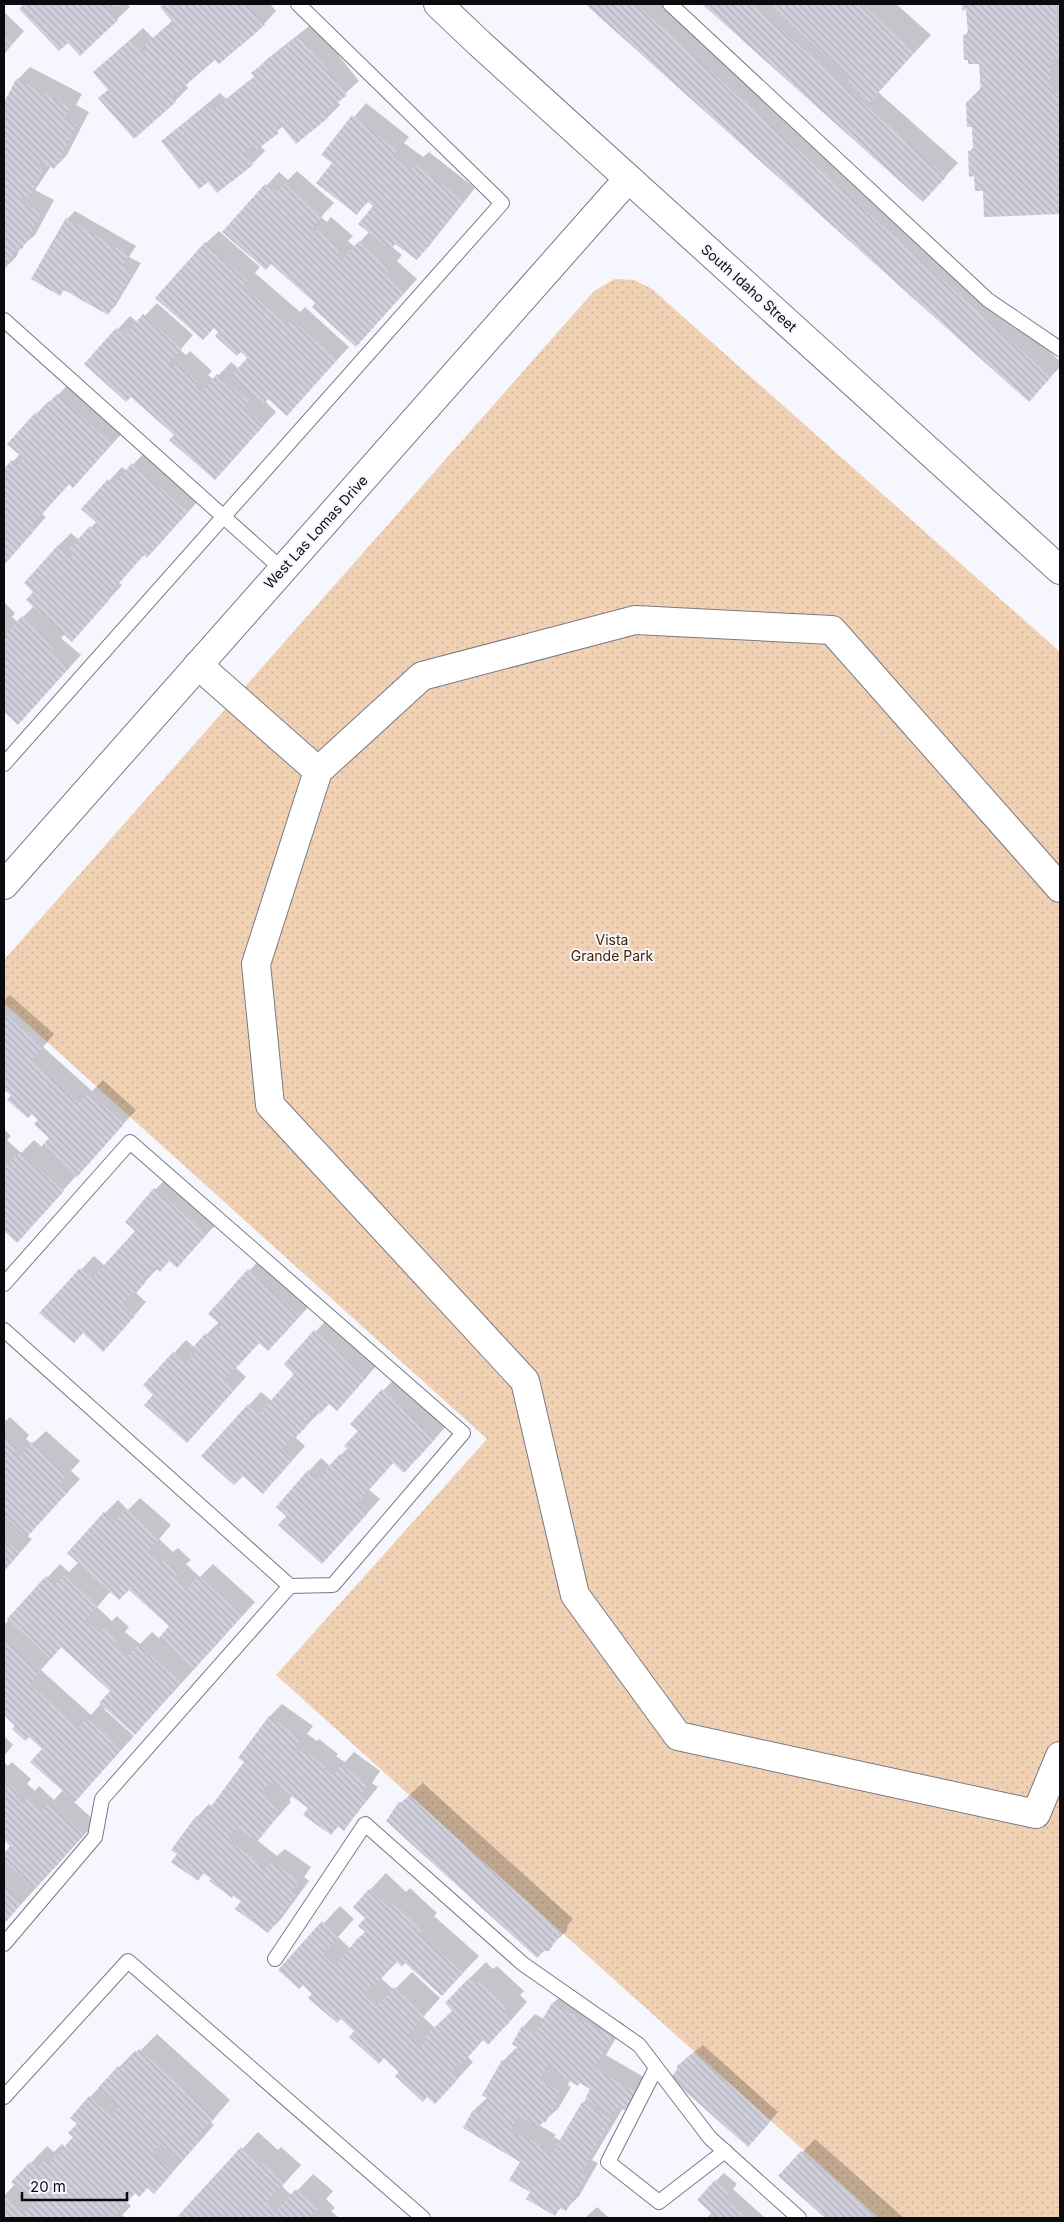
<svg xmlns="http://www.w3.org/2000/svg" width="1064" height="2222" font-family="Inter,sans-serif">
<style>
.park{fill:url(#park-dots)}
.shadow{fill:#0003;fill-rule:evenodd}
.building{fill:url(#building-back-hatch)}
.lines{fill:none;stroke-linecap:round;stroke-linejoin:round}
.service-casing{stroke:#7a7a86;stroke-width:16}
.minor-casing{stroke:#7a7a86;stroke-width:30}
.tertiary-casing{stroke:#7a7a86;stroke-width:30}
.service{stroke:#fff;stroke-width:14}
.minor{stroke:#fff;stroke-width:28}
.tertiary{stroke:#fff;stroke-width:28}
.labels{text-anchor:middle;stroke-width:4;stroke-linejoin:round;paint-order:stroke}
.street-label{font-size:14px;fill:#0b0b0f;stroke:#f6f6fe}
.park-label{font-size:14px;fill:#482700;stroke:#f6f6fe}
</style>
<defs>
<pattern id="park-dots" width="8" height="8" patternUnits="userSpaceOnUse" patternTransform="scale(1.25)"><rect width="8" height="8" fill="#f1d1b3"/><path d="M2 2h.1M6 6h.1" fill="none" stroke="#cdb299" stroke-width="1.8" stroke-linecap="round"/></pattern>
<pattern id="building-back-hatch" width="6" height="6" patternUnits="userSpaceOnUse" patternTransform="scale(1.25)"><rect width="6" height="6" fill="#d0d0dd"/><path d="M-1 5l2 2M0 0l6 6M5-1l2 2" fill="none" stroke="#b1b1bc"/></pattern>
</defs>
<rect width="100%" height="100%" fill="#f6f6fe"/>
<path class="park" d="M615,279L634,280L652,289L1060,652V2218H879L276,1675L487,1439L4,1003V960L594,291Z"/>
<g class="shadow">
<path d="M26,4H127L130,7L117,19L68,41L21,9Z"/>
<path d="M165,4H270L276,11L264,24L215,58L185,84L188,88L175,101L109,89L95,72L143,28L153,38L173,20L161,7Z"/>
<path d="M587,4H662L1060,361V367L1029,400Z"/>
<path d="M704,4H896L931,35L878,92L958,163L923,200Z"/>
<path d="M963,4H1060V211L1058,213L984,189L976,175L969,152L974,147L973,126L967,102L982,87L981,63L965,35L969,31L968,8H963Z"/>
<path d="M4,12L24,31L4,54Z"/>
<path d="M313,23L359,81L337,101L340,105L328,117L283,126L260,145L265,151L252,164L208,180L162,141L220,93L226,99L255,76L253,73L266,60Z"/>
<path d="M30,67L82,94L76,105L89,112L67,155L54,168L51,166L35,190L54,200L35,235L21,247L16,257L4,269V106L17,80Z"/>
<path d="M366,103L409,137L404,143L423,157L429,152L475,188L429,246L417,259L396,243L392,247L402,255L397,261L417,279L369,332L317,303L272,263L224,232L279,172L288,180L297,171L334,203L321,217L327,222L331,217L353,236L348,241L355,247L370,231L375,205L369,201L357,213L334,163L323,154Z"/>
<path d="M75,211L136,246L129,257L141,263L116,305L108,314L65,289L67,219Z"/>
<path d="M219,231L260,267L255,273L300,312L305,307L349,347L287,415L268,398L265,401L276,412L227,466L175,435L131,396L85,364L130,316L138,323L157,303L193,335L180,350L186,355L190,351L212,371L208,375L214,380L231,362L239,369L249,358L220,332L206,243Z"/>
<path d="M70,382L124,431L86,473L70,483L42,514L46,517L4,564V471L20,454L9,444L36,414L49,401L51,403Z"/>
<path d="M146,451L200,499L160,543L145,554L119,583L122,585L84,627L65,634L61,638L81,655L18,723L4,710V602L15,613L12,617L18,622L34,606L35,592L58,546L71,533L79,540L97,521L83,509L122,467L127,471Z"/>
<path d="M10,995L54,1034L43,1047L92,1091L103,1080L136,1110L17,1241L4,1229V1129L11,1136L7,1140L21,1153L34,1140L42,1147L51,1137L40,1119L13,1095L4,1090V1001Z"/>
<path d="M168,1176L219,1221L190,1253L170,1260L158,1268L135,1292L146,1302L116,1337L83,1332L41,1313L94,1256L105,1266L137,1230L127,1221Z"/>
<path d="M262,1257L312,1303L281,1337L260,1342L236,1368L246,1377L199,1429L155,1395L174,1353L186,1340L194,1347L219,1322L210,1314Z"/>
<path d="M328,1318L379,1363L337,1410L329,1403L295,1437L305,1446L276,1479L249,1405L261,1392L272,1401L296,1374L286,1364Z"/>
<path d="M396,1377L448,1424L417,1459L394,1462L369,1490L380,1499L334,1550L288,1516L309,1471L321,1458L330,1466L348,1448L359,1431L352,1424Z"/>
<path d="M10,1417L29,1435L26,1439L32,1444L46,1431L80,1461L71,1471L80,1479L27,1536L32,1539L4,1571V1419L6,1421Z"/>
<path d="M140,1498L171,1525L159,1539L173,1552L178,1548L191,1560L186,1564L200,1577L213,1564L255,1602L148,1720L106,1707L104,1709L134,1736L74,1802L96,1822L4,1923V1856L12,1846L4,1839V1762L8,1766L12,1762L31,1779L27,1784L35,1791L39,1786L54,1800L63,1790L44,1749L4,1714V1625L60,1564L69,1572L79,1562L105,1513L118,1500L128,1510ZM129,1589L171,1626L160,1639L152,1632L140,1644L125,1632L129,1627L117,1616L112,1621L97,1607L111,1591ZM62,1646L112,1691L91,1715L41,1670Z"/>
<path d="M282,1704L313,1726L307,1734L317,1741L319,1739L338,1754L336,1756L345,1762L354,1752L380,1771L372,1783L378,1787L344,1829L339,1826L331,1834L310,1808L293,1795L289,1800L291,1802L257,1840L277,1856L285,1849L311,1867L304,1877L309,1881L281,1919L268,1932L243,1901L204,1873L198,1879L178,1853L197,1817L209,1804L212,1806L246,1761L270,1716Z"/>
<path d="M4,1736L13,1745L4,1756Z"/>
<path d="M423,1783L573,1919L567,1926V1931L537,1957L394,1814L393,1810Z"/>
<path d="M386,1873L406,1892L410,1888L437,1913L434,1916L479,1956L442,1995L406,1961H398L381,1978L394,1990L412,1972L440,1998L423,2017L435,2028L454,2010L469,1979L486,1962L493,1969L497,1966L524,1991L520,1995L527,2002L505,2027L484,2039L468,2057L473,2062L451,2086L401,2071L303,1983L280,1970L340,1906L354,1919L338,1937L351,1949L367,1932V1918L354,1907Z"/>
<path d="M566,1991L624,2024L606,2055L647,2079L638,2096L625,2109L623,2108L592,2160L598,2163L579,2196L566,2209L562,2207L555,2214L532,2192L521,2161L465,2128L474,2110L488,2097L503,2061L516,2048L518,2050L523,2027L535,2014L544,2019L553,2003ZM570,2080L580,2082L592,2089L561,2141L554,2137L556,2135L539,2125L558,2109L571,2087L568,2085Z"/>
<path d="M157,2034L230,2100L211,2122L214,2125L170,2175L136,2192L127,2202L131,2206L122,2215L126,2218H4V2196L15,2184L13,2182L47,2146L54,2152L62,2144L65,2147L75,2137L90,2097L135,2051L138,2053Z"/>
<path d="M703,2045L778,2112L756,2137L672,2078L684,2060Z"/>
<path d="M258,2132L278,2150L281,2147L301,2165L282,2186L292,2196L313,2174L333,2191L326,2199L335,2208L331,2211L339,2218H178Z"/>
<path d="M815,2139L904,2218H827L780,2176Z"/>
<path d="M724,2173L737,2184L733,2189L765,2218H708L713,2213L716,2181Z"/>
<path d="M597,2207L609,2218H585Z"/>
</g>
<g class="building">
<path d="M24,4H119L113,9L109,5L106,7L118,20L80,56L68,43L59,51L19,9Z"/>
<path d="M164,4H246L265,25L219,64L215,60L172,97L176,102L134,139L98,98L108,90L93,72L130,40L143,54L146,50L143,46L166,27L169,30L175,25L160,7Z"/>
<path d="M585,4H636L1051,377L1029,402Z"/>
<path d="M702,4H753L946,177L923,202Z"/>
<path d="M769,4H862L915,52L869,103L847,82L850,78Z"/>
<path d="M962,4H1056L1057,33H1060V58L1050,60L1051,92H1060L1059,214L984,217L983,191H975L974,176L969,177L968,151H973L972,127H967L966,102H972V96L981,95L979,64H968V60H964L963,35L968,34L966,10H962Z"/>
<path d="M300,35L347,95L324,113L328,118L296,144L280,124L275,128L279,133L255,151L251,147L244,153L253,165L217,193L208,182L199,189L161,141L207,105L212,111L255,77L251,73Z"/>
<path d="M4,36L12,44L4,54Z"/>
<path d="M16,79L70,107L64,118L77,125L54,169L40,162L37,167L43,171L29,199L22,195L19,201L42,213L22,249L17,247L4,270V103Z"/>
<path d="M352,115L397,150L392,156L410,170L415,164L463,201L417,260L395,244L391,250L358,224L373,206L367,201L357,215L316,183L332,163L321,155Z"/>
<path d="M284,183L322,217L310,230L314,234L318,229L341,250L337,255L342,259L359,241L390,269L385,274L405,292L356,347L312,307L315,303L271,264L266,270L222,232L265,184L275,193Z"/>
<path d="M66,218L129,255L122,266L133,272L108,315L64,290L60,296L31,279Z"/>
<path d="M205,242L248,281L243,286L287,325L291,319L337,360L287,416L268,399L263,405L231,376L247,358L241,352L237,356L215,336L218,332L214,328L203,340L155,298Z"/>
<path d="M143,314L182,349L169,363L173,367L177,363L200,384L196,388L201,392L217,374L249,401L244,407L264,425L215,480L169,440L174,435L131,397L126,402L84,364L116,328L125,335Z"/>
<path d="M57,394L112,444L73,488L69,484L30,527L34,531L4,565V469L12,460L17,465L23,458L7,444L35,413L38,415Z"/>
<path d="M132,463L188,512L147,558L144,555L107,596L110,599L72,642L26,600L33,592L24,583L58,545L71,557L74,553L69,549L90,526L94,531L99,525L81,509L108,479L114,484Z"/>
<path d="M22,616L55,646L50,651L69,668L18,725L4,712V634L5,635Z"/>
<path d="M4,1013L43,1048L31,1060L79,1103L89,1092L124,1124L77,1177L42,1146L49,1138L34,1124L38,1120L32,1114L28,1118L7,1100L11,1095L4,1090Z"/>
<path d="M20,1152L64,1191L17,1243L4,1231V1161L8,1165Z"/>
<path d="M154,1188L207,1234L177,1268L169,1261L160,1272L155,1267L143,1280L146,1282L136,1293L134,1291L122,1304L135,1316L103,1352L83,1333L74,1343L39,1313L80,1268L92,1278L135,1231L125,1222Z"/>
<path d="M248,1269L300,1316L268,1351L259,1343L224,1381L234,1390L187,1443L144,1405L153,1395L143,1385L173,1352L185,1363L197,1351L193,1347L206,1333L210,1337L221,1325L208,1314Z"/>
<path d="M314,1330L367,1377L337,1411L329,1404L320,1414L316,1410L304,1424L307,1426L295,1438L293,1436L281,1449L293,1459L263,1494L243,1476L234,1485L201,1456L248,1404L259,1414L294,1374L284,1364Z"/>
<path d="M382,1389L436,1438L404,1473L393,1463L357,1503L368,1513L322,1564L278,1525L286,1516L276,1507L308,1470L317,1479L340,1454L343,1457L349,1450L344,1446L358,1431L350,1424Z"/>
<path d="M4,1436L18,1448L14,1452L19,1457L32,1442L68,1475L59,1484L68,1492L27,1537L4,1516Z"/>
<path d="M126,1509L159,1539L147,1552L160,1564L164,1560L179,1573L175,1578L187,1589L199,1576L243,1615L194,1669L159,1638L169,1626L129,1590L119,1600L67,1553L104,1512L115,1522Z"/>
<path d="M4,1539L20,1553L4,1571Z"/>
<path d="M64,1575L98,1606L85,1620L99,1633L103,1628L117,1640L113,1645L127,1657L138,1644L181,1682L135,1735L99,1703L110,1691L61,1647L51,1659L7,1619L46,1576L56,1584Z"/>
<path d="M4,1639L40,1672L30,1684L78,1728L87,1718L122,1749L75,1802L30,1762L42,1749L29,1737L25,1741L12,1729L15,1726L4,1715Z"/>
<path d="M269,1716L301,1739L295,1747L303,1753L305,1751L326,1767L324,1769L333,1775L341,1764L368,1784L360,1796L366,1800L344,1831L338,1826L331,1835L303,1815L308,1808L271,1781L261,1793L281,1808L277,1814L279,1815L257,1842L237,1827L227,1841L235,1847L236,1845L265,1869L271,1861L299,1881L292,1890L297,1894L268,1933L235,1909L241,1901L233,1896L232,1898L209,1881L211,1879L203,1873L198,1881L171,1862L177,1854L171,1850L196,1816L201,1820L244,1762L238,1758Z"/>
<path d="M4,1779L19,1793L16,1797L22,1803L26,1798L41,1812L49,1803L84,1835L35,1889L4,1861V1854L10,1846L4,1840Z"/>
<path d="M410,1795L561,1933L549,1951H544L537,1958L386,1821L399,1802L402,1803Z"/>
<path d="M4,1886L22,1903L4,1924Z"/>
<path d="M369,1889L389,1907L393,1903L422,1930L419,1933L463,1973L442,1996L405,1963L402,1967L395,1960L388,1968L390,1969L373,1988L371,1986L364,1994L377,2006L394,1987L425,2015L408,2034L421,2046L427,2038L425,2036L452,2011L445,2003L469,1978L476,1985L479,1982L508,2008L504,2012L512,2019L488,2045L481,2038L475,2045L477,2047L459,2067L456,2065L451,2072L458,2079L435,2104L427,2097L423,2102L395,2076L399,2072L384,2058L379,2064L349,2037L354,2031L341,2019L337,2023L308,1998L312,1994L303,1985L299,1989L278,1970L322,1921L339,1936L323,1954L335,1966L357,1939L365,1932L358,1926L365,1918L353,1907Z"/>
<path d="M552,2003L612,2037L594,2068L635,2092L625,2110L618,2107L613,2115L585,2099L590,2089L580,2083L578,2086L555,2073L556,2069L548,2065L540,2080L560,2091L556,2098L559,2100L545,2123L543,2121L539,2128L519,2116L510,2131L518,2136L520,2134L544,2148L543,2150L551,2155L582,2102L612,2119L580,2173L586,2177L566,2211L560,2208L555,2216L526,2199L530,2192L509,2180L520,2162L463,2128L473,2110L479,2114L488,2099L482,2095L502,2060L508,2064L518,2048L512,2044L522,2026L534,2034Z"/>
<path d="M139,2049L215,2117L195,2140L198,2142L181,2162L161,2144L152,2154L173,2172L154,2194L148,2188L139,2197L135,2193L112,2218H4V2195L23,2213L33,2202L11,2182L30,2162L37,2168L45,2160L49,2164L73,2137L68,2133L77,2124L70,2118L89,2096L111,2116L119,2107L98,2088L118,2066L121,2069Z"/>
<path d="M694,2052L771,2121L748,2147L670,2078L677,2070V2066Z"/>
<path d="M241,2147L261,2166L264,2163L285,2182L266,2203L275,2212L296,2189L318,2208L310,2216L312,2218H176Z"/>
<path d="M801,2151L877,2218H825L778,2176Z"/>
<path d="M715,2180L730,2194L725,2199L747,2218H707L711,2213L697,2200Z"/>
</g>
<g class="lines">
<g class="service-casing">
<g id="service">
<path d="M670,4L988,300L1060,349"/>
<path d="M4,320L283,570"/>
<path d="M4,764L502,203L298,4"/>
<path d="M4,1284L130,1142L463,1433L333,1585L290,1586L102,1799L95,1837L4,1944"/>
<path d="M4,1330L290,1586"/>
<path d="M275,1959L365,1824L523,1964L639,2045L710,2138L799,2218"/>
<path d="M656,2068L608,2162L659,2202L725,2151"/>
<path d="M4,2097L128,1961L423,2218"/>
</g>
</g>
<g class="minor-casing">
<g id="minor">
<path d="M198,665L318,771"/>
<path d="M4,885L628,179"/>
<path d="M1060,888L832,630L635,620L422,676L318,771L256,964L270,1105L525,1381L575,1595L678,1736L1036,1814L1060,1756"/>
</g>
</g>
<g class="tertiary-casing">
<path id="tertiary" d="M438,4L479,43L1060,570"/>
</g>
<use href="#service" class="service"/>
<use href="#minor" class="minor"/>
<use href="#tertiary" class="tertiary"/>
</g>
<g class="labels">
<g class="street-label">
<text transform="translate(749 288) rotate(42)" y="5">South Idaho Street</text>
<text transform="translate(316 532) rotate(-48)" y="5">West Las Lomas Drive</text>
</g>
<g class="park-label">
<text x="612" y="945">Vista<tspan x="612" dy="16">Grande Park</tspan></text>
</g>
</g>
<rect width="1064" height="2222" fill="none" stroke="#0b0b0f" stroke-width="10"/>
<path d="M22 2192v8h105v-8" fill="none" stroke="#0b0b0f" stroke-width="2.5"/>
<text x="30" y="2192" font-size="15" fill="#0b0b0f" stroke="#f6f6fe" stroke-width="4" paint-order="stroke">20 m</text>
</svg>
